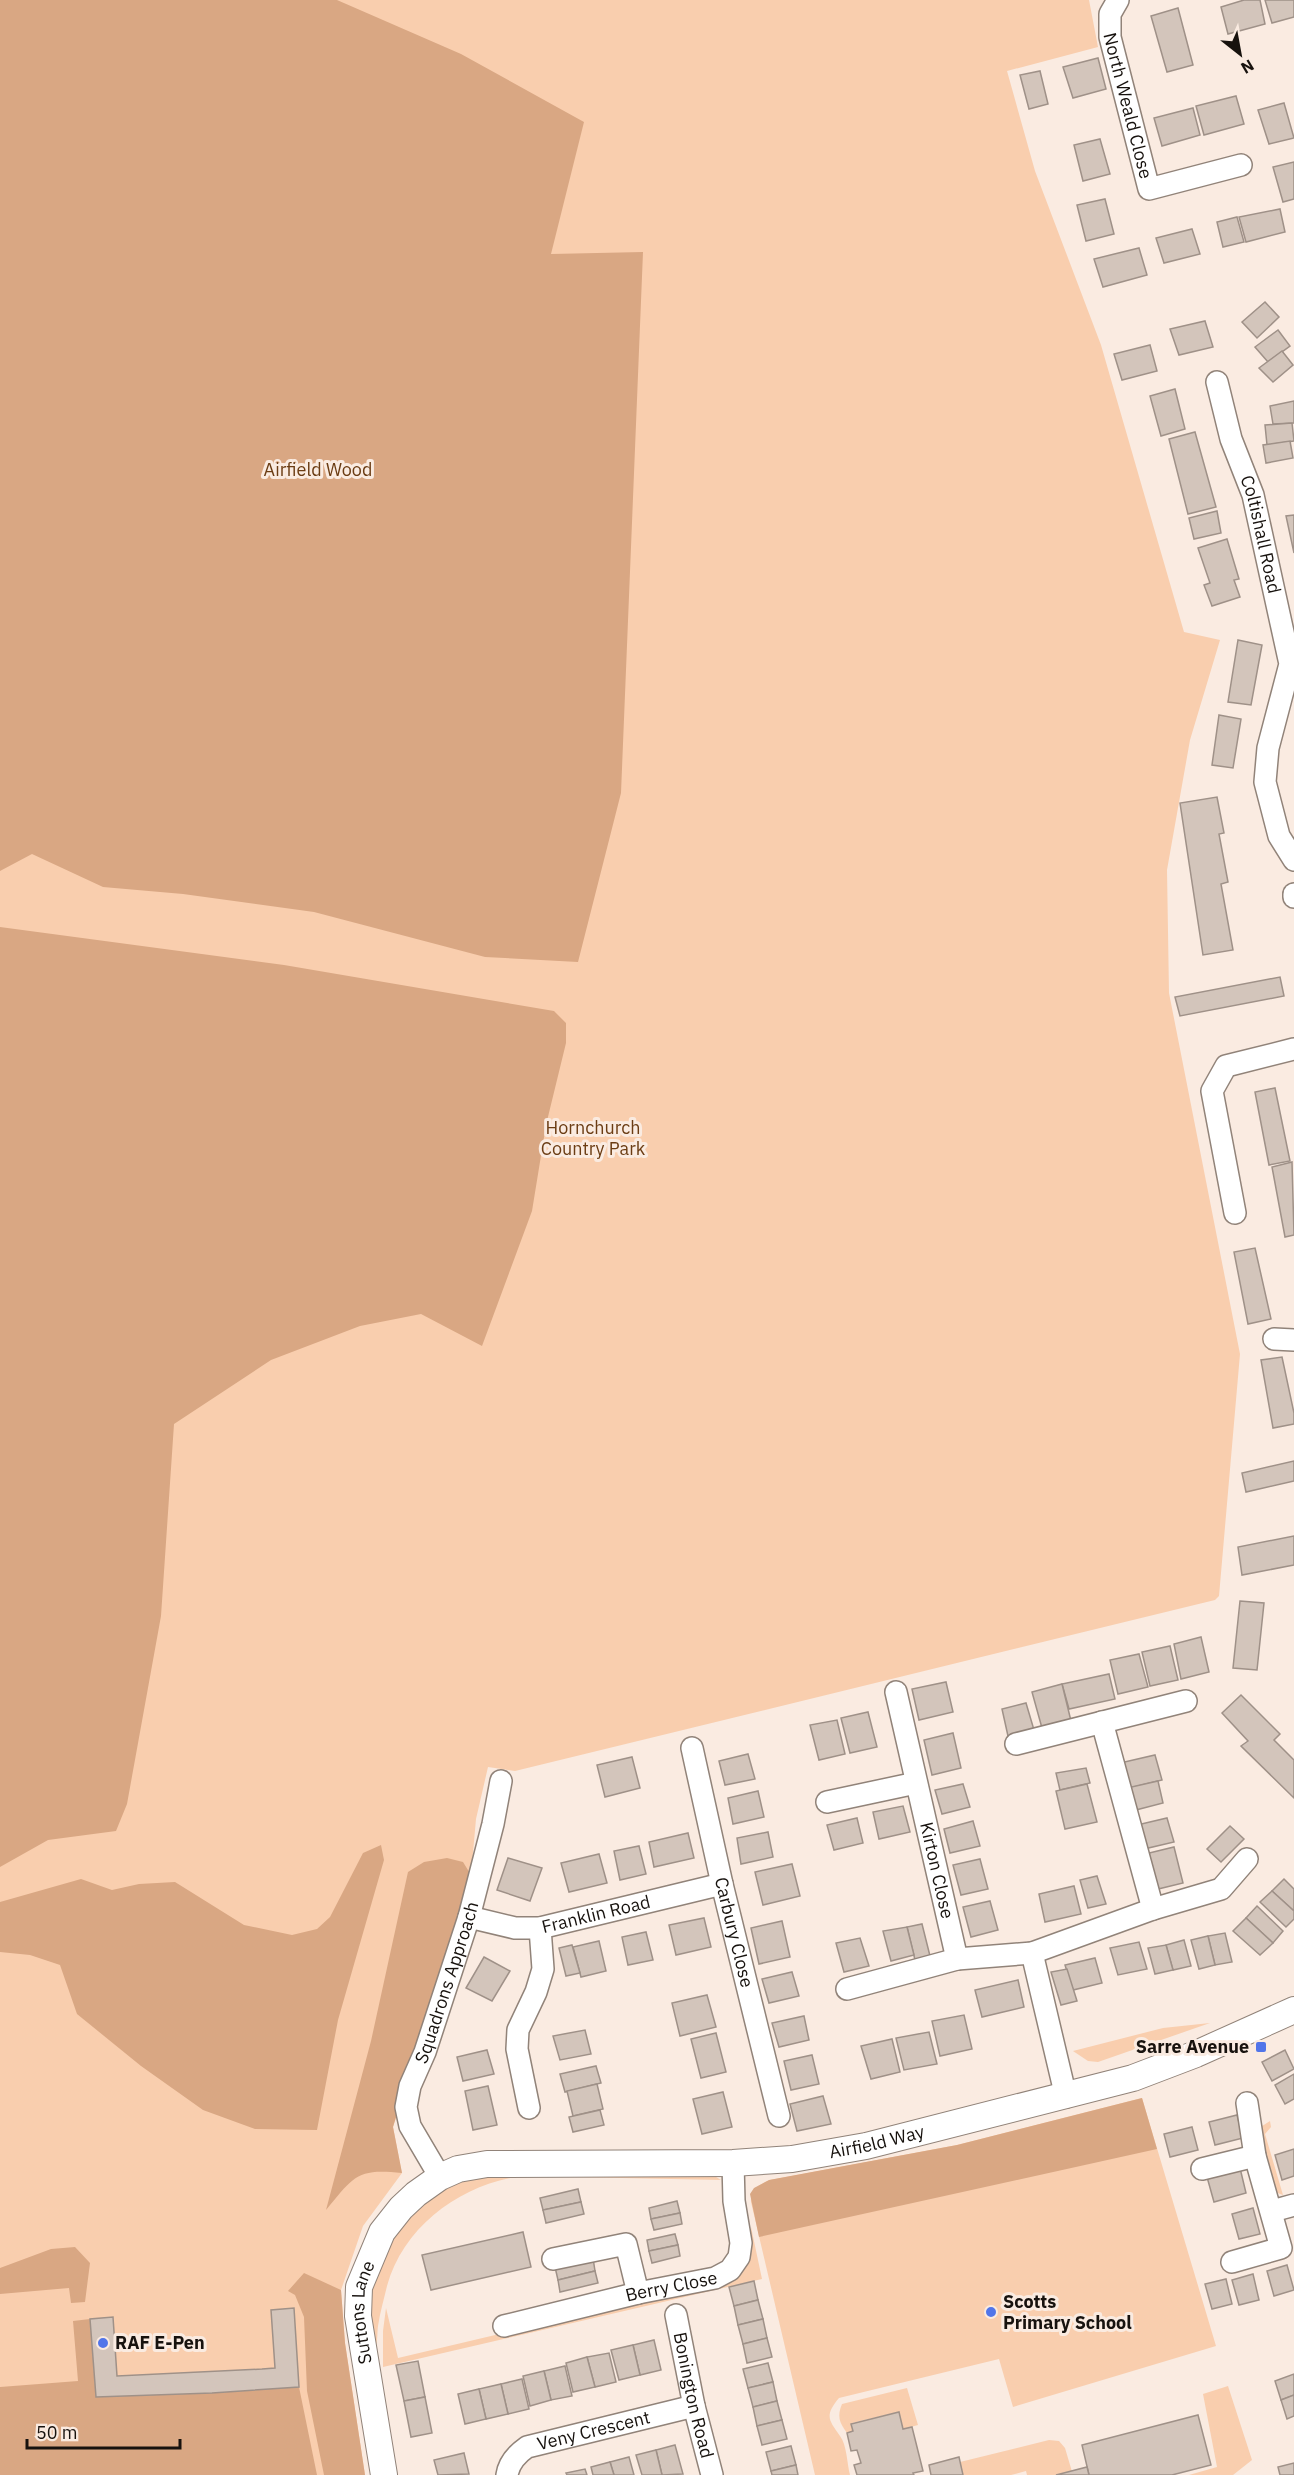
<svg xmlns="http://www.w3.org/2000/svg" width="1294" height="2475" font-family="'IBM Plex Sans',sans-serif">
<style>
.green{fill:#f9ceae}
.forest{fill:#d9a783}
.building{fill:#d3c5bb;stroke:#9f9188;stroke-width:1.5}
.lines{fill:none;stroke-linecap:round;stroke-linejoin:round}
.minor-casing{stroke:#918379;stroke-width:24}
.tertiary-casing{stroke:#918379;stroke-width:28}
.minor{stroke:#fff;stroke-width:21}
.tertiary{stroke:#fff;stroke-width:26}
.poi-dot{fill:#5175e9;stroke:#faebe1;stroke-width:2}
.labels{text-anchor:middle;stroke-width:6;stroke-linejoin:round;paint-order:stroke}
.street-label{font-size:18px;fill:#17120e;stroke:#faebe1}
.park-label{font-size:18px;fill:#6b3c13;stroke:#faebe1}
.poi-label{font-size:18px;font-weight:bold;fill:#17120e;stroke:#faebe1;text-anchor:start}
</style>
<rect width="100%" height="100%" fill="#faebe1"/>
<g class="green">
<path d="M0,0H1089L1098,47L1007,71L1035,171L1101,345L1184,632L1220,640L1190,740L1167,870L1169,993L1240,1354L1219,1596L1215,1600L515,1771L488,1767L476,1819L471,1875L393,2127L402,2173L363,2226L341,2290L345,2343L365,2475H0Z"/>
<path d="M1210,2023L1098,2062L1088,2061L1073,2051L1163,2028Z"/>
<path d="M1142,2098L1216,2346L1013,2407L999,2359L839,2398C824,2416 829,2420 840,2436C847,2445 847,2464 850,2475H815L751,2202C750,2189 758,2185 770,2180L957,2145Z"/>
<path d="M1270,2121L1271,2127L1265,2134L1283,2195L1275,2192L1273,2188L1259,2128Z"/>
<path d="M519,2171L708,2172L721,2180L522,2176C462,2184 404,2225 387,2286C384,2299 380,2312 378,2326C377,2333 378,2342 375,2348C369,2322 368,2296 375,2270C384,2232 426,2189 464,2177C481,2172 501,2171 519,2171Z"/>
<path d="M751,2227L762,2279L383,2367V2331L386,2308L398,2358L731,2279C750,2260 750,2254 751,2227Z"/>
<path d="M1228,2386L1252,2460L1233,2475H1189L1217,2467L1203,2394Z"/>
<path d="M907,2388L918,2425L903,2429L898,2412L852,2423L853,2431L847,2433C839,2422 837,2416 842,2404Z"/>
<path d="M1049,2440L1059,2441L1065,2448L1073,2475H1027L1026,2471L1011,2475H963L960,2462Z"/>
</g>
<g class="forest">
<path d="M0,0H337L461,54L584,122L551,254L643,252L621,793L578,962L485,957L314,912L183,894L103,887L32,854L0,871Z"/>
<path d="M0,927L284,965L554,1011L566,1023V1043L546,1125L532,1211L482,1346L421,1314L360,1326L271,1360L174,1424L161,1616L127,1804L116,1831L48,1840L0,1867Z"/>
<path d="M381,1845L384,1860L338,2020L317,2130L255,2129L203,2110L141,2066L77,2014L60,1965L30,1955L0,1952V1902L81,1879L112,1890L139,1884L175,1882L244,1925L292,1935L317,1929L330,1917L363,1853Z"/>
<path d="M447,1858L463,1862L471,1875L393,2127L402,2173C357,2168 354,2176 326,2210L371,2041L408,1872L424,1862Z"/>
<path d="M1142,2098L1157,2149L759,2237L750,2194L754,2188L769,2180L957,2145Z"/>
<path d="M75,2247L90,2263L85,2302L71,2303L69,2288L0,2294V2268L51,2249Z"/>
<path d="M304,2273L341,2290L345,2343L365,2475H324L307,2391L304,2317L295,2295L288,2291Z"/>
<path d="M90,2319L96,2397L212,2393L299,2387L317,2475H0V2387L78,2381L73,2321Z"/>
</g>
<g class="building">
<path d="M1244,0H1260L1265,24L1228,34L1221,7Z"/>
<path d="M1265,0H1294V17L1272,23Z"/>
<path d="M1178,8L1193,65L1167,72L1151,16Z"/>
<path d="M1098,58L1106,89L1073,98L1063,67Z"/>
<path d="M1040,71L1048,104L1029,109L1020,75Z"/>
<path d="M1236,96L1244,124L1204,135L1196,106Z"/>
<path d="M1284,103L1294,138L1269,144L1258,110Z"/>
<path d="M1193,108L1200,135L1162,146L1154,118Z"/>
<path d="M1100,139L1110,174L1083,181L1074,145Z"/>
<path d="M1294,162V199L1283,202L1273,167Z"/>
<path d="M1105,199L1114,234L1086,241L1077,205Z"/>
<path d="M1280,209L1285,232L1246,242L1239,217Z"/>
<path d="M1237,217L1244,242L1223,247L1217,222Z"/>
<path d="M1192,229L1200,254L1164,263L1156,238Z"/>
<path d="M1139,248L1147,275L1103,287L1094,259Z"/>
<path d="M1265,302L1279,317L1257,338L1242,322Z"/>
<path d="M1205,321L1213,347L1179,355L1170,329Z"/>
<path d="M1278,330L1290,346L1268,362L1255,347Z"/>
<path d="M1150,345L1157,371L1122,380L1114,354Z"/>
<path d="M1282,351L1293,365L1273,382L1259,368Z"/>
<path d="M1175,389L1185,429L1161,436L1150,396Z"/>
<path d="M1294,401V423L1273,424L1270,406Z"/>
<path d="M1292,423L1294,441L1267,445L1265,425Z"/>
<path d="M1195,432L1216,507L1188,514L1169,439Z"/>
<path d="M1290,441L1293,458L1266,463L1263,445Z"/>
<path d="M1217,511L1221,533L1194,539L1189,518Z"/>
<path d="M1294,515V553L1286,516Z"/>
<path d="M1227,539L1239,579L1234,580L1240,597L1212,606L1204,585L1210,583L1198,548Z"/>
<path d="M1238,640L1262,645L1251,705L1228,702Z"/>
<path d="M1219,715L1241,719L1233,768L1212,765Z"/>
<path d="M1217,797L1224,833L1219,834L1228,882L1221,884L1233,950L1203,955L1180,803Z"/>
<path d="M1280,977L1284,996L1180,1016L1175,997Z"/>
<path d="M1275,1088L1290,1161L1269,1165L1255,1092Z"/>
<path d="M1292,1162L1294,1235L1285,1237L1272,1167Z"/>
<path d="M1255,1248L1271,1319L1248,1324L1234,1252Z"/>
<path d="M1282,1357L1294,1413V1424L1273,1428L1261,1360Z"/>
<path d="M1294,1461V1481L1246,1492L1242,1473Z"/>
<path d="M1294,1536V1565L1242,1575L1238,1547Z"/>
<path d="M1240,1601L1264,1603L1257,1670L1233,1668Z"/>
<path d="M1201,1637L1209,1672L1181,1679L1174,1644Z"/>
<path d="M1170,1646L1178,1680L1150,1686L1142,1652Z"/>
<path d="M1139,1654L1148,1687L1118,1694L1110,1660Z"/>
<path d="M1109,1674L1115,1699L1069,1709L1062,1684Z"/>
<path d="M946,1682L953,1712L919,1720L912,1689Z"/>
<path d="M1062,1684L1071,1721L1042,1728L1032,1692Z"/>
<path d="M1241,1695L1280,1734L1274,1740L1294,1760V1798L1241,1746L1248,1741L1222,1713Z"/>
<path d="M1026,1703L1034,1730L1008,1736L1002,1709Z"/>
<path d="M868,1712L877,1747L850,1753L841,1718Z"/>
<path d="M837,1720L845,1754L819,1760L810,1725Z"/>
<path d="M953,1733L961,1768L932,1775L924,1740Z"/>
<path d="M748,1754L755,1779L725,1785L719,1761Z"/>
<path d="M1155,1755L1162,1780L1126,1789L1120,1763Z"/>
<path d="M632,1757L640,1788L605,1797L597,1765Z"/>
<path d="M1086,1768L1090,1783L1060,1790L1056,1773Z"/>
<path d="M1158,1781L1163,1803L1132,1811L1127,1788Z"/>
<path d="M963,1784L970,1807L942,1814L935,1790Z"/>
<path d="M1087,1784L1097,1822L1065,1829L1056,1791Z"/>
<path d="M758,1791L764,1817L733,1824L728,1798Z"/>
<path d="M903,1806L910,1832L879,1839L873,1812Z"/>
<path d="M857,1818L863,1843L834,1850L827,1825Z"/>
<path d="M1167,1818L1174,1842L1144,1849L1137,1825Z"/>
<path d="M973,1821L980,1846L950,1853L944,1829Z"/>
<path d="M1230,1826L1244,1839L1221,1862L1207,1849Z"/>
<path d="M768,1832L773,1857L741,1864L737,1838Z"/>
<path d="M688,1833L694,1858L654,1867L649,1842Z"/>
<path d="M639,1846L646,1874L620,1880L614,1851Z"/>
<path d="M1174,1847L1183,1883L1154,1890L1145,1854Z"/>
<path d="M599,1854L607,1883L569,1892L561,1863Z"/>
<path d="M508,1858L542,1868L530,1901L497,1890Z"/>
<path d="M980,1859L988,1889L961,1895L953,1865Z"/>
<path d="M792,1864L800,1896L763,1905L755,1872Z"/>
<path d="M1097,1876L1106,1904L1088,1908L1080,1880Z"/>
<path d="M1284,1879L1294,1889V1911L1272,1891Z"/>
<path d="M1074,1886L1081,1914L1045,1922L1039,1894Z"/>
<path d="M1272,1891L1294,1911V1919L1286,1927L1260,1902Z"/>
<path d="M990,1901L998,1930L971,1937L963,1907Z"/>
<path d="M1257,1906L1283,1931L1273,1943L1246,1918Z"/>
<path d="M704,1918L711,1947L676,1955L669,1925Z"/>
<path d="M1246,1918L1273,1943L1260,1955L1233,1931Z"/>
<path d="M782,1921L790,1957L759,1964L751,1928Z"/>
<path d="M922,1924L931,1960L916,1964L907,1927Z"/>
<path d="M907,1927L914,1955L891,1961L883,1931Z"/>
<path d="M646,1932L653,1960L628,1965L622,1937Z"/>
<path d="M1225,1933L1232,1962L1215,1965L1208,1936Z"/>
<path d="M1208,1936L1215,1965L1199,1969L1191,1940Z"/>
<path d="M860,1938L869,1966L844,1972L836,1943Z"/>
<path d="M1184,1940L1191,1966L1173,1970L1166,1945Z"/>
<path d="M599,1941L606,1971L581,1977L573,1947Z"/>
<path d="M1139,1942L1147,1969L1118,1975L1110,1948Z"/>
<path d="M572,1945L580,1973L566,1976L559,1948Z"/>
<path d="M1166,1945L1173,1970L1155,1974L1148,1948Z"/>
<path d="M484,1957L510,1971L492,2001L466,1988Z"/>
<path d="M1095,1958L1102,1983L1073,1990L1065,1965Z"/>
<path d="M1067,1969L1077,2001L1061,2005L1051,1972Z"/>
<path d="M792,1972L799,1996L769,2003L762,1979Z"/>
<path d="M1018,1980L1024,2007L982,2017L975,1990Z"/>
<path d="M707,1995L716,2027L680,2036L672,2003Z"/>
<path d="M964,2015L972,2049L940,2056L932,2021Z"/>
<path d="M804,2016L809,2040L779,2047L772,2023Z"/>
<path d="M585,2030L591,2054L560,2060L553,2036Z"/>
<path d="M929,2032L937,2064L904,2070L896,2038Z"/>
<path d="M716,2033L726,2072L701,2078L691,2039Z"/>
<path d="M892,2039L900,2072L871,2079L861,2046Z"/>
<path d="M487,2050L494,2074L463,2081L457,2057Z"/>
<path d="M1285,2050L1294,2069L1272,2081L1262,2062Z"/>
<path d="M812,2055L819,2084L791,2090L784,2061Z"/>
<path d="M596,2066L601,2083L565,2092L560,2074Z"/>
<path d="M1294,2074V2099L1285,2104L1275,2085Z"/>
<path d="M597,2084L603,2109L573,2116L567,2091Z"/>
<path d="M488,2086L497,2125L473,2130L465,2091Z"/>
<path d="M723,2092L732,2127L702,2134L693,2099Z"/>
<path d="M823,2096L831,2124L797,2131L790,2104Z"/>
<path d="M600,2110L604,2125L573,2132L569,2117Z"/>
<path d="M1237,2115L1243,2138L1215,2145L1209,2122Z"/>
<path d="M1192,2127L1198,2150L1170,2157L1164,2134Z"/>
<path d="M1294,2149V2176L1282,2180L1275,2155Z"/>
<path d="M1240,2168L1246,2193L1214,2202L1207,2177Z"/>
<path d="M578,2189L581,2202L543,2210L540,2198Z"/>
<path d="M677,2201L680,2213L651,2219L649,2208Z"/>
<path d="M581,2202L584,2214L546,2223L543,2210Z"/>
<path d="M1253,2208L1260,2234L1239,2239L1232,2214Z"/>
<path d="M680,2213L682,2224L654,2230L651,2219Z"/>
<path d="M523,2232L531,2267L431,2290L422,2255Z"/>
<path d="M675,2234L678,2245L649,2251L647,2240Z"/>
<path d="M678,2245L680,2256L652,2263L649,2251Z"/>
<path d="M593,2258L595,2271L558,2280L555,2267Z"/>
<path d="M1287,2265L1294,2290L1274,2296L1267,2271Z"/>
<path d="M595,2271L598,2283L560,2292L558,2280Z"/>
<path d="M1253,2274L1259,2300L1239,2305L1232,2280Z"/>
<path d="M1226,2279L1232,2304L1212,2309L1205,2284Z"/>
<path d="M754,2281L758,2300L734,2306L729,2287Z"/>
<path d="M758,2300L763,2319L738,2325L734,2306Z"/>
<path d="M294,2308L299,2387L212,2393L96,2397L90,2319L113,2317L117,2376L262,2369L275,2368L271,2310Z"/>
<path d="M763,2319L767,2338L743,2344L738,2325Z"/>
<path d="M767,2338L772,2357L747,2363L743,2344Z"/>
<path d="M654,2340L661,2370L640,2375L633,2345Z"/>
<path d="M633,2345L640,2375L619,2380L611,2350Z"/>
<path d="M609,2353L616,2382L595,2387L587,2357Z"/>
<path d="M587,2357L595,2387L573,2392L566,2363Z"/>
<path d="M418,2361L425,2397L404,2401L396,2365Z"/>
<path d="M768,2363L773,2382L748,2388L743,2369Z"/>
<path d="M565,2366L572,2396L551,2400L544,2371Z"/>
<path d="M544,2371L551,2400L530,2406L523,2376Z"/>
<path d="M1294,2374V2395L1281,2400L1275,2381Z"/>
<path d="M522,2379L529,2409L508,2414L501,2384Z"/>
<path d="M773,2382L777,2401L753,2407L748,2388Z"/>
<path d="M501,2384L508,2414L486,2419L479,2389Z"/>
<path d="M479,2389L486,2419L465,2424L458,2394Z"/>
<path d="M1294,2395V2416L1287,2419L1281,2400Z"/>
<path d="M425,2397L432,2433L411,2437L404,2401Z"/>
<path d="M777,2401L782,2420L757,2426L753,2407Z"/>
<path d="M899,2412L903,2429L912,2427L923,2471L913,2473L914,2475H857L854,2465L861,2463L857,2450L851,2451L847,2433L853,2431L851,2424Z"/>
<path d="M1198,2415L1211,2465L1172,2475H1089L1082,2445Z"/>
<path d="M782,2420L787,2439L762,2445L757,2426Z"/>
<path d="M675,2445L683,2474L662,2475L656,2450Z"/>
<path d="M791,2446L796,2465L771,2471L766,2452Z"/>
<path d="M656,2450L662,2475H642L636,2455Z"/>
<path d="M464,2453L469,2474L438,2475L434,2460Z"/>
<path d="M629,2457L634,2475H614L610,2462Z"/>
<path d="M959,2457L963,2475H931L929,2465Z"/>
<path d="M610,2462L614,2475H593L591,2467Z"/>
<path d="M1294,2463V2475H1280L1278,2467Z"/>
<path d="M796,2465L798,2475H772L771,2471Z"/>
<path d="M1087,2467L1089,2475H1056Z"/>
<path d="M585,2469L587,2475H567L566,2473Z"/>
</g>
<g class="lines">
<g class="minor-casing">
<g id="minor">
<path id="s1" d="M1118,0L1110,14V37L1149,189L1241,165"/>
<path id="s2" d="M1217,382L1231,439L1253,495L1290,664L1268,748L1265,782L1279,836L1294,860"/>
<path d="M1294,894V897"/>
<path d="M1235,1213L1212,1091L1226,1066L1294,1049"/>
<path d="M1274,1339L1294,1340"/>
<path id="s3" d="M896,1692L957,1959"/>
<path d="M1102,1722L1153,1909"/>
<path d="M1016,1744L1186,1701"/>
<path id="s4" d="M692,1748L722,1884L779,2116"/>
<path d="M827,1802L916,1783"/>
<path id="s5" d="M469,1917L515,1928H540L722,1884"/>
<path d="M1032,1953L1066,2097"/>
<path d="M847,1989L957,1959L1032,1953L1153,1909L1221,1889L1247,1859"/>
<path d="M529,2108L517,2049L518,2030L536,1992L543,1969L540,1928"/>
<path d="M1202,2169L1255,2156"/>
<path id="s6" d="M440,2177L410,2126L406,2107L410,2086L425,2052L469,1917L493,1824L501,1781"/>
<path d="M1272,2211L1294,2205"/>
<path d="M553,2259L626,2244L638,2293"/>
<path d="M1232,2262L1281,2248L1255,2156L1247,2103"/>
<path id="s7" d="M676,2315L694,2406L712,2475"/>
<path id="s8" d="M504,2326L638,2293L715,2278L730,2270L739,2257L741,2243L734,2201L733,2163"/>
<path id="s9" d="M507,2475C509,2462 517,2454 527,2447L694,2406"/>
</g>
</g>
<g class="tertiary-casing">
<g id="tertiary">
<path id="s10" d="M384,2475L358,2316L359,2287L382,2232L401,2208L416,2194L440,2177L458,2169L487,2164L733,2163L792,2159L866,2146L1133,2078L1196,2054L1294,2010"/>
</g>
</g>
<use href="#minor" class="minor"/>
<use href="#tertiary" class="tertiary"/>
</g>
<g class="poi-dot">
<rect x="1255" y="2041" width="12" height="12" rx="3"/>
<circle cx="991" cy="2312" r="6"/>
<circle cx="103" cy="2343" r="6"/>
</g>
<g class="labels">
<g class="street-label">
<text dy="6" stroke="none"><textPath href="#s1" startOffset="110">North Weald Close</textPath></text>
<text dy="6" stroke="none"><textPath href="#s2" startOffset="159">Coltishall Road</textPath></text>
<text dy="6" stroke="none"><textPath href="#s3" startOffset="183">Kirton Close</textPath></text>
<text dy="6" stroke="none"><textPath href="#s5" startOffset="130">Franklin Road</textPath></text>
<text dy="6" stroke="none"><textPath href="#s4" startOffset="189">Carbury Close</textPath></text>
<text dy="6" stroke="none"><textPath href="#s6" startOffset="210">Squadrons Approach</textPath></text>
<text dy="6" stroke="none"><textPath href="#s10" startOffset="771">Airfield Way</textPath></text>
<text dy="6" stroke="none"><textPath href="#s8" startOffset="172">Berry Close</textPath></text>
<text dy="6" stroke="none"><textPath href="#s10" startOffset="165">Suttons Lane</textPath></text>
<text dy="6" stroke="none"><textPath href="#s7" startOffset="82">Bonington Road</textPath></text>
<text dy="6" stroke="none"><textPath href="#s9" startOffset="104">Veny Crescent</textPath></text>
</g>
<g class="park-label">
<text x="318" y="476">Airfield Wood</text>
<text x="593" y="1134">Hornchurch<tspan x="593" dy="21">Country Park</tspan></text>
</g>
<g class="poi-label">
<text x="1249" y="2053" text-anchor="end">Sarre Avenue</text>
<text x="1003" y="2308">Scotts<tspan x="1003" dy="21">Primary School</tspan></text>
<text x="115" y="2349">RAF E-Pen</text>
</g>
</g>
<g transform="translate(1240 54) rotate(149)" stroke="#faebe1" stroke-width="4.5" paint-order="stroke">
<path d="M0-4.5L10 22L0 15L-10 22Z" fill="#17120e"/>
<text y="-9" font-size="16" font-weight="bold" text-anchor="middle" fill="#17120e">N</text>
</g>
<path d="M27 2439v9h153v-9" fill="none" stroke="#17120e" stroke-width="3"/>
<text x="36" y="2439" font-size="18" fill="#17120e" stroke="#faebe1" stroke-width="4.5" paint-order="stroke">50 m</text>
</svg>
